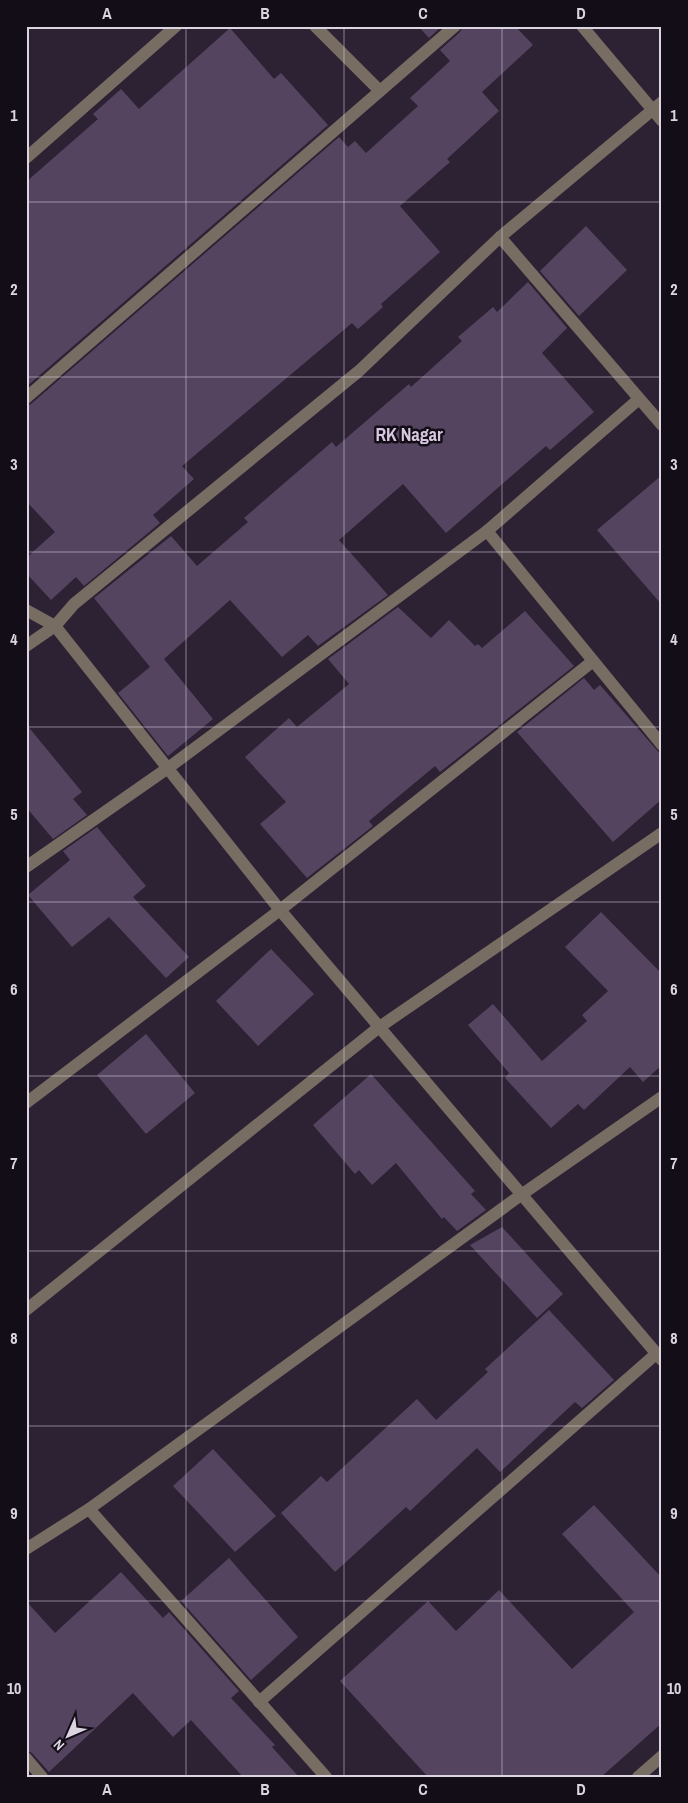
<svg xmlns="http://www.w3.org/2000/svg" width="688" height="1803" font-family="'Archivo Narrow',sans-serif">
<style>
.building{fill:#554460}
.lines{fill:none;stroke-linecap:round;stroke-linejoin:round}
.minor{stroke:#786d62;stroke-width:12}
.grid{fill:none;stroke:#dbd4e1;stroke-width:1;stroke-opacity:0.55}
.labels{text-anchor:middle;stroke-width:5;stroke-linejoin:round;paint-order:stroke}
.neighbourhood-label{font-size:18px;font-weight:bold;fill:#d7c7e1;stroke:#120d16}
.neatline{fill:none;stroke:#dbd4e1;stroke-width:2}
.grid-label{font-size:16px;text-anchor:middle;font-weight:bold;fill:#dbd4e1}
</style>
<rect width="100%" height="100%" fill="#2d2134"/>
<g class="building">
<path d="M418,26H442L429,38Z"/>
<path d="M463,26H515L533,45L482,92L499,111L447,159L450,162L400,206L440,252L381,304L383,307L358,329L352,323L182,466L194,479L153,515L160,523L84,586L76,577L51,600L26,573V558L55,532L26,501V406L31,404L339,137L348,147L355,141L366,153L418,106L410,98L450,61L440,50L460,32Z"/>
<path d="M230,28L274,79L281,73L328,125L26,387V182L98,119L93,114L121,89L139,109Z"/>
<path d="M586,226L627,270L579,316L540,271Z"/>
<path d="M528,282L567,328L542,353L594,412L550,450L546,446L446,533L403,484L339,540L388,595L318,646L308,635L282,657L230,600L164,659L213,719L168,756L118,693L150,667L94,598L171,536L197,566L248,522L244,518L332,442L336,447L409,384L411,387L462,341L458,337L493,307L497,312Z"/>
<path d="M662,475V605L597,530Z"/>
<path d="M398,607L431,638L449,620L475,646L478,644L482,648L525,611L574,666L440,772L435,766L369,821L373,826L307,878L260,824L286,802L245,757L289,718L297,727L349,684L328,659Z"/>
<path d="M584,678L594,690L600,685L662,756V799L613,842L517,732Z"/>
<path d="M26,724L82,792L73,799L87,815L53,839L26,807Z"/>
<path d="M97,827L146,886L133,897L189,957L166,978L109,917L72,947L28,895L70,860L63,851Z"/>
<path d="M601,912L662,974V1065L643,1082L630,1067L584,1110L578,1104L551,1128L505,1078L509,1073L468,1025L493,1004L542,1061L587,1021L582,1015L608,991L565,947Z"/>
<path d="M271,949L314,994L258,1046L216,1001Z"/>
<path d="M146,1034L195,1093L146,1134L97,1075Z"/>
<path d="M371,1074L475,1191L471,1194L486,1210L457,1231L444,1217L442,1219L396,1163L372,1185L359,1170L355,1174L313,1125Z"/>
<path d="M502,1227L563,1294L537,1318L470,1245Z"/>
<path d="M549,1310L614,1380L582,1408L575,1402L500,1472L477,1448L410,1511L406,1507L335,1572L281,1513L321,1476L327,1482L417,1399L436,1420L488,1372L485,1369Z"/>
<path d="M213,1449L276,1516L235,1552L173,1486Z"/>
<path d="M594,1505L662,1578V1723L601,1777H428L340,1681L428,1601L456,1631L499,1590L572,1669L634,1612L562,1534Z"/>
<path d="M229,1558L298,1637L251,1680L181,1601Z"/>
<path d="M121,1572L163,1618L169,1612L239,1691L231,1698L275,1745L272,1747L299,1777H243L191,1720L173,1737L133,1693L49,1772L32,1753L26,1750V1601L55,1633Z"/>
</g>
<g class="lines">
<g class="minor">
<path d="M315,26L380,91"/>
<path d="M582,26L662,121"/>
<path d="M662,102L500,237L359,371L74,604L55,626L280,910L662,1360"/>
<path d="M26,158L176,26"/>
<path d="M500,237L662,425"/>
<path d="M26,398L455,26"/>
<path d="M487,531L662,745"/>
<path d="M26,610L55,626L26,646"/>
<path d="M26,867L168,768L487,531L639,399"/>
<path d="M26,1103L280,910L593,661"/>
<path d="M26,1310L378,1028L662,833"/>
<path d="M89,1509L326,1777"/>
<path d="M26,1549L89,1509L521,1195L662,1097"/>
<path d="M259,1702L656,1354"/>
<path d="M26,1758L42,1777"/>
<path d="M638,1777L662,1756"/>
</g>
</g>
<path class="grid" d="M186,26V1777M344,26V1777M502,26V1777M26,202H662M26,377H662M26,552H662M26,727H662M26,902H662M26,1076H662M26,1251H662M26,1426H662M26,1601H662"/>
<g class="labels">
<g class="neighbourhood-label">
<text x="409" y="441">RK Nagar</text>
</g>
</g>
<rect width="688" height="1803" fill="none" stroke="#120d16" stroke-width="55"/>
<g transform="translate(68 1736) rotate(225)" stroke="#120d16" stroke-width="4" paint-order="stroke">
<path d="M0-4L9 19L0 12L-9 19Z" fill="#dbd4e1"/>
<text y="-8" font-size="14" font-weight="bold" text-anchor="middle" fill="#dbd4e1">N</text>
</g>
<rect x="28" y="28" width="632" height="1748" class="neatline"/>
<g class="grid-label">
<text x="107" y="19">A</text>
<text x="265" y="19">B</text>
<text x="423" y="19">C</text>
<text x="581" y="19">D</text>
<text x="14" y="121">1</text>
<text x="674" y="121">1</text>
<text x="14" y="295">2</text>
<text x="674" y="295">2</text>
<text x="14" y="470">3</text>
<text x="674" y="470">3</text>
<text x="14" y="645">4</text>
<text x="674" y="645">4</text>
<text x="14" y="820">5</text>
<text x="674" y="820">5</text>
<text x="14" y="995">6</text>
<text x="674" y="995">6</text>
<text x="14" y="1169">7</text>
<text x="674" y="1169">7</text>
<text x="14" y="1344">8</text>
<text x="674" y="1344">8</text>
<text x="14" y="1519">9</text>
<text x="674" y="1519">9</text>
<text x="14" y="1694">10</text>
<text x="674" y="1694">10</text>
<text x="107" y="1795">A</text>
<text x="265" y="1795">B</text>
<text x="423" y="1795">C</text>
<text x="581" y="1795">D</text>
</g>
</svg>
